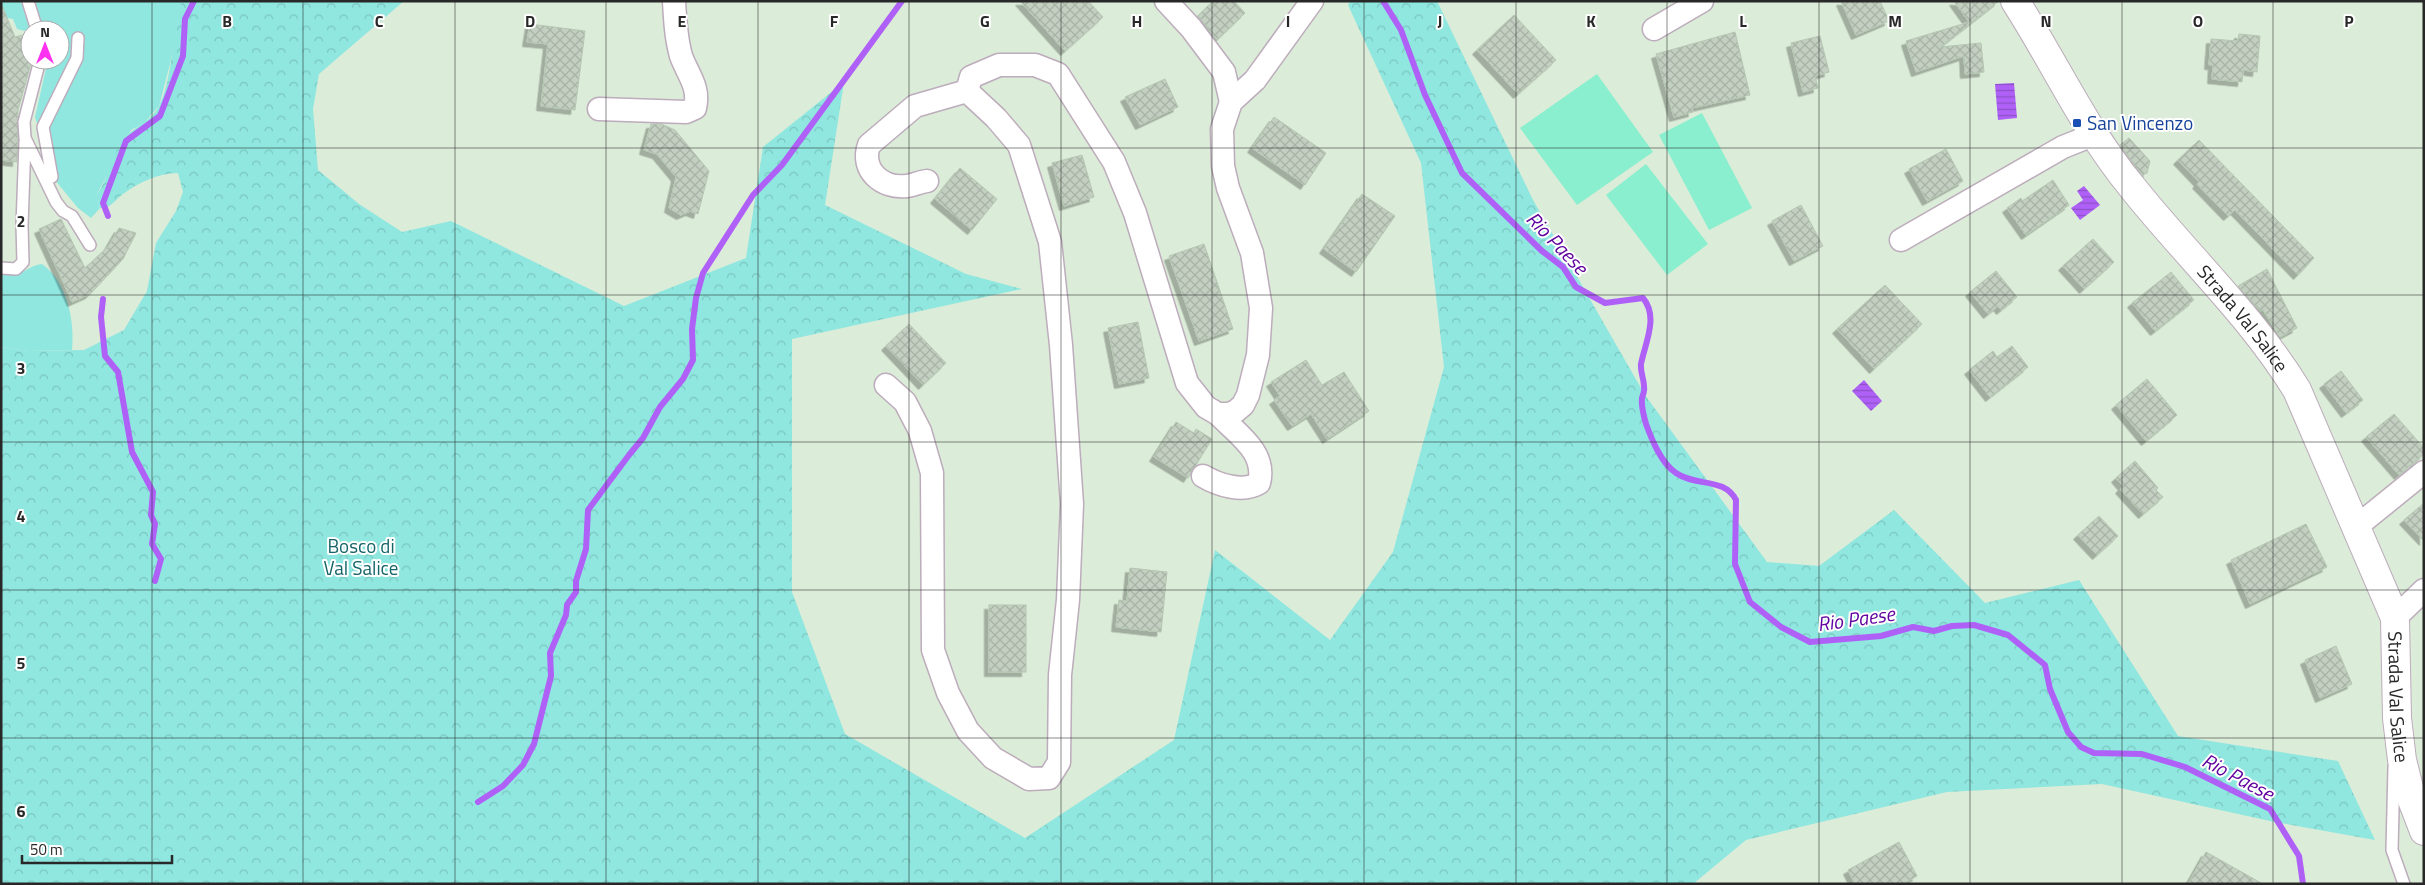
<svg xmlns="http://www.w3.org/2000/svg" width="2425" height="885" font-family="'Titillium Web',sans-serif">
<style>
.grass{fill:#8fe7e0}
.forest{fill:url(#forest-crowns)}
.pitch{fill:#8aefcf}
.water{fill:url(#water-rules)}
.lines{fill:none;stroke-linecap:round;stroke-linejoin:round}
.stream{stroke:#af61f7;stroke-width:6}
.building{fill:url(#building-cross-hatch);stroke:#b4c7b2;filter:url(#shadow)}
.lane-casing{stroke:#bdacbc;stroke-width:14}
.street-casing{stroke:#bdacbc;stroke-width:25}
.secondary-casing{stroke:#bdacbc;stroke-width:30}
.lane{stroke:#fff;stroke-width:11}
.street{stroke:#fff;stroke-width:22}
.secondary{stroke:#fff;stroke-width:28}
.grid{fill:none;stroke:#282828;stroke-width:1;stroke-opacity:0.55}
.transit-dot{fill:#1a4fb4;stroke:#fff;stroke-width:2}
.labels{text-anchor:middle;stroke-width:4;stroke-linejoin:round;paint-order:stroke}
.transit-label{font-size:19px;fill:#164399;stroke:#fff;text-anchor:start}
.street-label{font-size:19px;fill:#282828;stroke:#fff}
.park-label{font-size:19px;fill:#146468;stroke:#fff}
.water-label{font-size:20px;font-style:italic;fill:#61049f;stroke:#fff}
.grid-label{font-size:16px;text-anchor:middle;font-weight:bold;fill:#282828;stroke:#fff;stroke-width:4;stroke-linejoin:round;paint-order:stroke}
</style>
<defs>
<pattern id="forest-crowns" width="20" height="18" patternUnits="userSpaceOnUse" patternTransform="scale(1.25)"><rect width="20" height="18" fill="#8fe7e0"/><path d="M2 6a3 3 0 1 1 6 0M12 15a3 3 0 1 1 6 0" fill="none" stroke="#7bc6c0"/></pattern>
<pattern id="water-rules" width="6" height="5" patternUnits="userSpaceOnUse" patternTransform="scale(1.25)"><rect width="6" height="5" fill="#af61f7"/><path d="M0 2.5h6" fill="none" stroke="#8e50c8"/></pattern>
<pattern id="building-cross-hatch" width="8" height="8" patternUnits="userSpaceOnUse" patternTransform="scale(1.25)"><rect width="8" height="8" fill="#c3d0c1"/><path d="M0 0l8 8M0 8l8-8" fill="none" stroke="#a8b3a6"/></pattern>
<filter id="shadow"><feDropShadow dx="-4.5" dy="4.5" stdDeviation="0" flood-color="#0004"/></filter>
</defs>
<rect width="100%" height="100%" fill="#dbecd8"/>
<g class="grass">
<path d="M1,1H21L29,27L25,31L17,29L13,19L1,17Z"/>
<path d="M34,1H182L170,64L159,106L144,123L131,130L97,194L100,208L91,218L78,208L55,180L35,117L48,60H60V30H43Z"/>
<path d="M42,264C67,281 75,321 72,350L28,351L1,347V272C24,279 23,267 42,264Z"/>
</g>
<path class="forest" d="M182,1H404L319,74L313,109L318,170L359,204L402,232L451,221L624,306L746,258L763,147L844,82L825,205L966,274L1022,289L792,339V592L845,734L1025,838L1174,740L1215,550L1330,640L1393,552L1444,367L1421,163L1348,5L1351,1H1437L1533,200L1645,395L1767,562L1819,566L1894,510L1985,603L2079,580L2178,736L2338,761L2375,840L2270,821L2102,784L1947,792L1746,840L1693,884H1V347L28,351L84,350L124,330L147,291L156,243L176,211L183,192L178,173C158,173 138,183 123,194C114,201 111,208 100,208L97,194C108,179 110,161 119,146C128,128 150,124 159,106C174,74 171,34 182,1Z"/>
<g class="pitch">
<path d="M1597,74L1653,152L1577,205L1520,128Z"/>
<path d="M1702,113L1752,208L1709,230L1659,135Z"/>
<path d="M1646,164L1708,244L1667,275L1606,195Z"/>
</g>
<g class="water">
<path d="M2014,83L2017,118L1998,120L1995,84Z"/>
<path d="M2084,186L2100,205L2080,220L2071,208L2083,200L2077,191Z"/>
<path d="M1864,380L1882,401L1871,411L1852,391Z"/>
</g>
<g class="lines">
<g class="stream">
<path d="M1383,1L1401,30L1425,95L1462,173L1542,251L1563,267L1576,287L1605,303L1643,298C1659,317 1645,343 1641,364C1640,371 1644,379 1644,387C1645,391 1643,394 1642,398C1641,405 1644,417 1646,424C1652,440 1661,463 1676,473C1696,487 1724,477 1736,500L1735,564L1750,602L1781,627L1810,642L1881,636L1913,627L1934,631L1952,626L1974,625L2008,635L2045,665L2050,689L2068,732L2081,747L2094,753L2142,754L2185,767L2270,809L2299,856L2303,884"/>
<path d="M108,216L103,203L126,141L160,116L183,56L185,19L194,1"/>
<path d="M103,299L101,317L105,356L118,372L132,452L153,492L151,515L155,524L152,544L161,559L155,581"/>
<path d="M478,802L503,786L523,765L534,744L551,676L550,653L566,615L567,605L576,592V581L586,549L588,510L629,455L643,438L660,407L683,379L693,360L692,329L696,298L703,273L753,195L782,165L902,1"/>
</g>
</g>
<g class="building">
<path d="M1020,1H1088L1103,17L1065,51Z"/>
<path d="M1213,1H1234L1245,13L1217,40L1198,16Z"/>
<path d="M1841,1H1880L1889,21L1856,35Z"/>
<path d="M1954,1H1999L1940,47L1981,43L1984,72L1965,74L1964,56L1916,72L1906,41L1969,22Z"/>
<path d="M1,3L15,37L30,33V60H32L18,110L17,162L1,160Z"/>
<path d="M1514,15L1556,60L1518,94L1477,50Z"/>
<path d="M530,24L585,31L575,110L541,106L548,44L527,42Z"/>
<path d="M1735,32L1750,95L1692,108L1693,112L1674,117L1656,54Z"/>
<path d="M2239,34L2260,36L2257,72L2243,70L2242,82L2212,79L2213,65H2209L2211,39L2238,41Z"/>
<path d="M1820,36L1829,72L1815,76L1818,88L1803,92L1791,43Z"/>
<path d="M1165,79L1178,107L1140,125L1125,97Z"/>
<path d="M1274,117L1326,153L1305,185L1252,148Z"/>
<path d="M651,124H661L675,130L709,171L698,214L690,211L681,215L669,208L676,177L657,154L644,150Z"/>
<path d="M2129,138L2150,161L2147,173L2142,175L2120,145Z"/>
<path d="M2199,140L2314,258L2298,275L2235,210L2228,216L2197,184L2199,182L2178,160Z"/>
<path d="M1946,149L1963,181L1927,201L1909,169Z"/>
<path d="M1082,155L1094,197L1064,206L1052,163Z"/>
<path d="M960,168L997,199L972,230L935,199Z"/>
<path d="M2053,180L2069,205L2026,235L2007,208L2021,198L2022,201Z"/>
<path d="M1362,194L1395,216L1356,272L1324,249Z"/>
<path d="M1801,205L1823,246L1794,261L1772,221Z"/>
<path d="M61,219L85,268L108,247L119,228L136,233L123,259L90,294L72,302L39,229Z"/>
<path d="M2093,239L2114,262L2084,289L2063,266Z"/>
<path d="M1204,244L1233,329L1199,341L1169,256Z"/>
<path d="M2267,269L2297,328L2280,337L2263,310L2260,311L2238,286Z"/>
<path d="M1996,271L2017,297L2001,310L1998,306L1988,314L1970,292Z"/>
<path d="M2171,272L2194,300L2155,331L2132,303Z"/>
<path d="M1885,285L1922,324L1874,369L1837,329Z"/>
<path d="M1138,322L1149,378L1119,384L1108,328Z"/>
<path d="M909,324L946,363L923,385L886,346Z"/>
<path d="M2012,346L2028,367L1990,397L1969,370L1993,351L1997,357Z"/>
<path d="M1306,360L1322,385L1344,372L1369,411L1327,439L1311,414L1292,426L1274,400L1280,396L1271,382Z"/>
<path d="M2341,371L2363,400L2346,413L2324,384Z"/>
<path d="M2147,379L2177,415L2146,441L2116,405Z"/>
<path d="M2394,414L2424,448V454L2399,475L2366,437Z"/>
<path d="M1176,422L1194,433L1196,429L1212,439L1188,478L1154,457Z"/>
<path d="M2135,461L2158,488L2156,490L2163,497L2143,514L2120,489L2123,486L2116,478Z"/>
<path d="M2424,503V541L2404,520Z"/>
<path d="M2099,516L2118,536L2097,555L2078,535Z"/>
<path d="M2306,524L2327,567L2250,604L2231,560Z"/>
<path d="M1130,568L1167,572L1161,632L1116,627L1119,600L1127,601Z"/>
<rect x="989" y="605" width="37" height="67"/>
<path d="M2336,646L2352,684L2320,698L2305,660Z"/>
<path d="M1899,842L1917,876L1903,884H1855L1848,870Z"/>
<path d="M2206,852L2263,884H2188Z"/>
</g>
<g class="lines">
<g class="lane-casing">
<g id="lane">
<path d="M28,1L37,30"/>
<path d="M40,60L24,122L25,138L56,202L63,211L72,216L90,245"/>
<path d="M43,172L47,178L52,177L43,127L77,58L78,38"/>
<path d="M1,268L16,269L23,262L22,225L25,142"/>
<path d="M2394,767L2392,850L2404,884"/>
</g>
</g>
<g class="street-casing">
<g id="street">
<path d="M1166,1L1191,28L1224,72L1231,102"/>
<path d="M1654,29L1702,1"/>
<path d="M599,109L686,112L695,108C700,87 688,75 681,56C676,38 675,20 674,1"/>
<path d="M927,181C920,182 913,185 907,186C882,189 860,170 869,145L915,106L967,91"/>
<path d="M1901,240L2063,147L2093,135"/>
<path d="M886,385L905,402L920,431L932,473L933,650L948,693L968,731L993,758L1029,779L1049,778L1059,762L1060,675L1068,600L1072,504L1061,345L1050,242L1019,145L996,118L967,91L971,77L999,65H1035L1058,74L1114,162L1135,213L1187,383L1206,407L1218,414H1229L1236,411L1243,405L1248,395L1258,355L1261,308L1252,253L1228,188L1223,166L1222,129L1231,102L1255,80L1312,1"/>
<path d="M1203,476C1218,485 1243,493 1259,483C1267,452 1237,434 1218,414"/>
<path d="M2356,527L2424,472"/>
<path d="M2395,618L2424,590"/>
</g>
</g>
<g class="secondary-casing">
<g id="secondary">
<path id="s1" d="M2015,1C2055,63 2085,130 2132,187C2186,255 2252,316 2297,390L2395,618L2397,718L2402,760L2412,800L2424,831"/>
</g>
</g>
<use href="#lane" class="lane"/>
<use href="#street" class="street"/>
<use href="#secondary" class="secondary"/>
</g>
<path class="grid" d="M152,1V884M303,1V884M455,1V884M606,1V884M758,1V884M909,1V884M1061,1V884M1212,1V884M1364,1V884M1516,1V884M1667,1V884M1819,1V884M1970,1V884M2122,1V884M2273,1V884M1,148H2424M1,295H2424M1,442H2424M1,590H2424M1,738H2424"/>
<rect class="transit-dot" x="2072" y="118" width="10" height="10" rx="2.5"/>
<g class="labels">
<g class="transit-label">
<text x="2087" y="130">San Vincenzo</text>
</g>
<g class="street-label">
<text dy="7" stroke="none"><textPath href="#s1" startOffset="392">Strada Val Salice</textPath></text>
<text dy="7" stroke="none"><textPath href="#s1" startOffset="809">Strada Val Salice</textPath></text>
</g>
<g class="park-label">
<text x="361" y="553">Bosco di<tspan x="361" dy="22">Val Salice</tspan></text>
</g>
<g class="water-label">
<text transform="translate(1557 243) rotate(46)" y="7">Rio Paese</text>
<text transform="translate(1856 619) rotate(-8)" y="7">Rio Paese</text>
<text transform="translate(2238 777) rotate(28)" y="7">Rio Paese</text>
</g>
</g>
<g class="grid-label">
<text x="227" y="27">B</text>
<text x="379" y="27">C</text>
<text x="530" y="27">D</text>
<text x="682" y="27">E</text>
<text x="834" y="27">F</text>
<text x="985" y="27">G</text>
<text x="1137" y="27">H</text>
<text x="1288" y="27">I</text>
<text x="1440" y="27">J</text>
<text x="1591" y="27">K</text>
<text x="1743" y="27">L</text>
<text x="1895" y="27">M</text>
<text x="2046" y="27">N</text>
<text x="2198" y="27">O</text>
<text x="2349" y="27">P</text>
<text x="21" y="227">2</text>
<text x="21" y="374">3</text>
<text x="21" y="522">4</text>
<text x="21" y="669">5</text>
<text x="21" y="817">6</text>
</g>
<rect width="2425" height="885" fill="none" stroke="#282828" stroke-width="5"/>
<g transform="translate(45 45)"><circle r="24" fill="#ffffff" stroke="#a9a9a9"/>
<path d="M0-4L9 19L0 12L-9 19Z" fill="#ff31f1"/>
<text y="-8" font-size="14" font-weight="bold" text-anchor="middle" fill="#282828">N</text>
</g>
<path d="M22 855v8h150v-8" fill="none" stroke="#282828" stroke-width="2.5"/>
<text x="30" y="855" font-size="15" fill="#282828" stroke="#ffffff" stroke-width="4" paint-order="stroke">50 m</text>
</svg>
